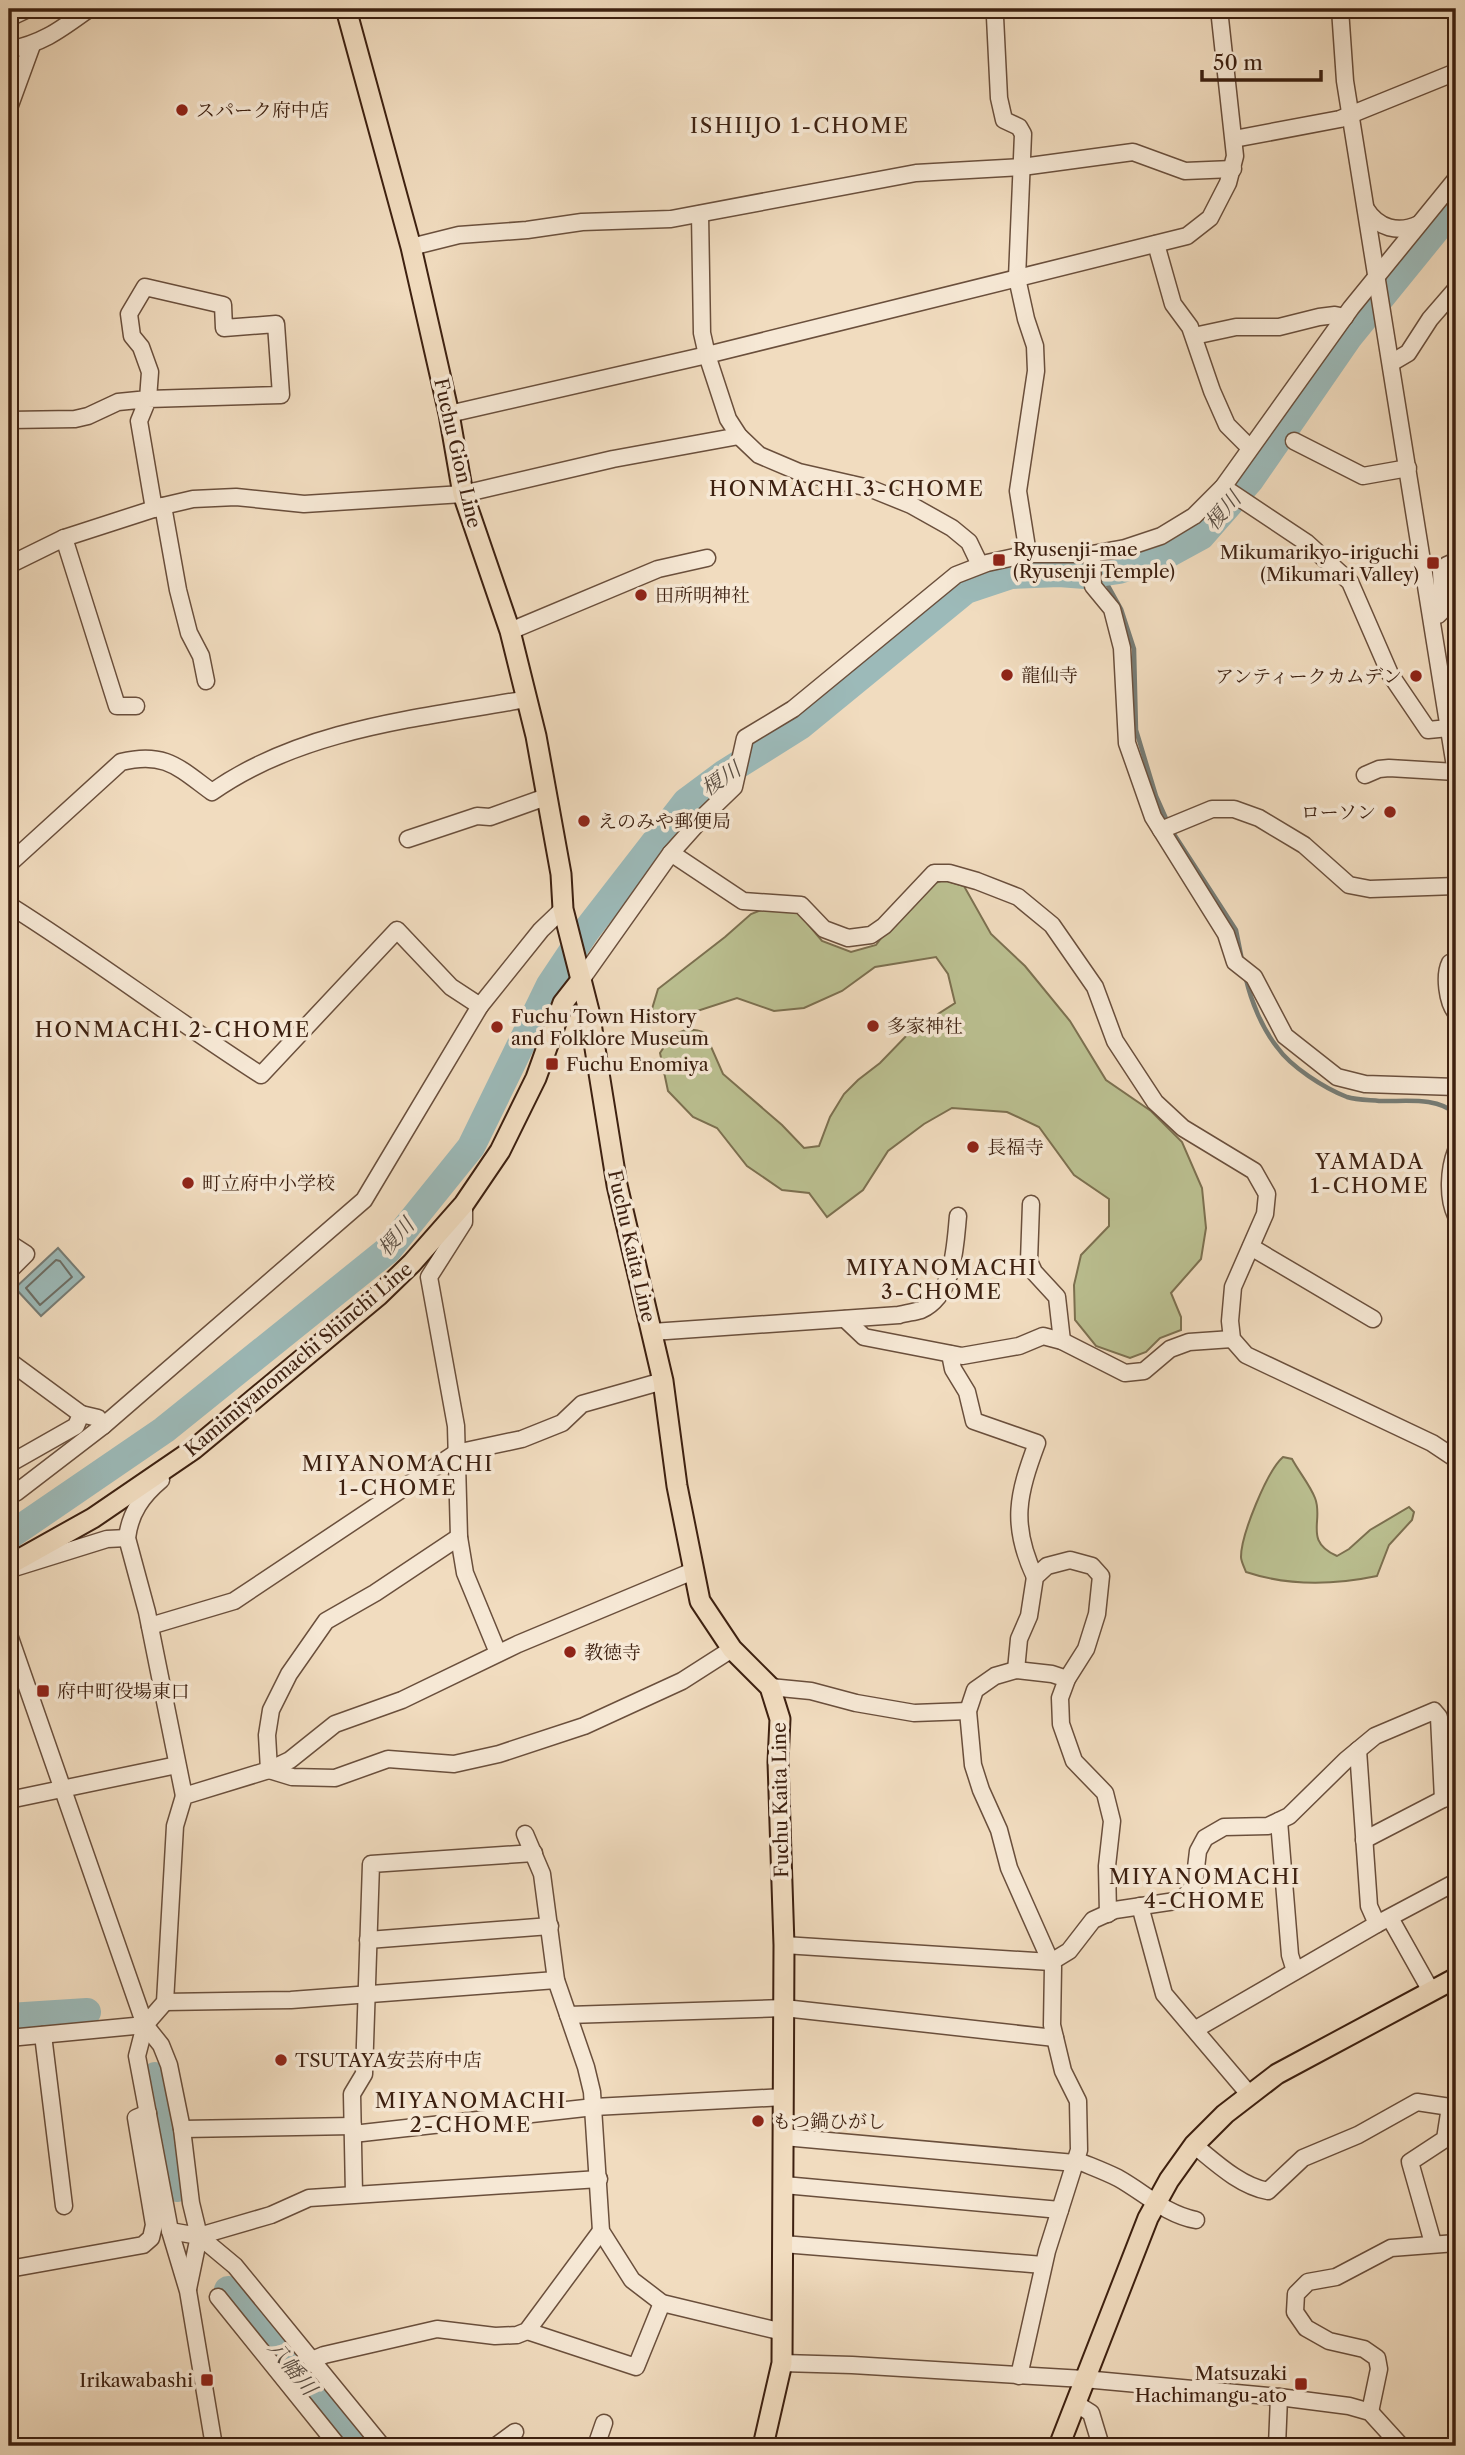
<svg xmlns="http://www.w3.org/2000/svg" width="1465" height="2455" font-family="'Libre Caslon Text','Noto Serif JP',serif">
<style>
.green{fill:#bbc091;stroke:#7c7050;stroke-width:2}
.water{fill:#9cbab9;stroke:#767c75;stroke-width:2}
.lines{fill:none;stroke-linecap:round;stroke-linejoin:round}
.shore{stroke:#6c6d64;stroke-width:2}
.stream{stroke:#767c75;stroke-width:4.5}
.river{stroke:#9cbab9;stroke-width:28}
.minor-casing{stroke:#6a4f3c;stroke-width:19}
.major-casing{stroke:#3d2010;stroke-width:23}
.minor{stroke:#f6e8d5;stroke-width:16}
.major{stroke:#f1dcbf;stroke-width:19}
.poi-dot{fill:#8f2418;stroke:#f6e8d5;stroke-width:2.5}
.labels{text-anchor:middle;stroke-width:7;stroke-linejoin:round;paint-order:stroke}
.poi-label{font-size:19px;fill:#3d2010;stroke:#f6e8d5;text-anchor:start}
.street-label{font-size:19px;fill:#3d2010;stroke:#f6e8d5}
.neighbourhood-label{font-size:21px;letter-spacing:2px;fill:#3d2010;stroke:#f6e8d5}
.water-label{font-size:21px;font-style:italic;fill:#5a4e43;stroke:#f6e8d5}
</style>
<rect width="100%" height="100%" fill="#f1dcbf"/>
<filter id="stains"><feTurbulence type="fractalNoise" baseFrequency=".00286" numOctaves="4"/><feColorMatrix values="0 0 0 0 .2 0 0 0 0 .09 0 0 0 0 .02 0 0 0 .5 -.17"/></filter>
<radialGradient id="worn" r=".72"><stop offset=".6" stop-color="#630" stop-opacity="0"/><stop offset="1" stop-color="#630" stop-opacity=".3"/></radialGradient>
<g class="green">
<path d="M944,880L964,886L991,934L1025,966L1070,1021L1106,1080L1151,1111L1182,1142L1202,1188L1206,1228L1201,1259L1171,1293L1181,1317V1330L1160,1338L1146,1352L1130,1358L1096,1346L1075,1320L1074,1285L1081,1255L1109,1226V1199L1074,1175L1039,1127L1007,1112L952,1108L924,1124L888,1151L863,1190L827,1217L809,1193L782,1190L747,1166L717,1128L693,1117L668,1091L660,1053C671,1035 683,1024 705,1033L723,1074L782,1125L804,1148L819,1146L830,1117L844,1094L858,1080L880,1063L910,1032L955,1003L948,974L936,957L875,967L842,991L804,1008L774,1011L737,998L688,1014L657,1019L652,1009L658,989L725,937L751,914L772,906L797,911L822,941L851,952L876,945L888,929L929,885Z"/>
<path d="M1283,1457L1292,1459C1299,1472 1310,1485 1315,1498C1324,1520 1303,1541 1337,1556L1349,1549L1370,1530L1409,1507L1414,1512L1412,1520L1389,1545L1377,1576C1334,1585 1288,1586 1246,1572C1244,1567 1241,1561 1241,1557C1241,1535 1267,1471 1283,1457Z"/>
</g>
<path class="water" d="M58,1248L84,1277L41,1316L15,1288Z"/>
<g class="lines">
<path class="shore" d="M56,1260L60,1261L72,1277L40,1305L26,1288Z"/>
<g class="stream">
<path d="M1101,573L1121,609L1134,649L1136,730L1156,796L1168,823"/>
<path d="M1172,831L1236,930L1242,960"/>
<path d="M1246,979C1251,1001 1262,1028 1277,1047C1291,1067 1324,1088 1347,1097C1356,1100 1369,1100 1379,1101C1404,1102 1436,1096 1456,1114"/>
</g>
<g class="river">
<path d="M9,1536L164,1430L388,1250L471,1147L550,985L586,931L686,802L725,773L800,726L966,590L1011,575L1059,573L1085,575L1119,570L1168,554L1201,536L1250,480L1348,338L1456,205"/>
<path d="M9,2017L87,2012"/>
<path d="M155,2076L162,2097L177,2188"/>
<path d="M228,2290L356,2446"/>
</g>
<g class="minor-casing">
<g id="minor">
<path d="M1340,9L1345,81L1456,773"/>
<path d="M995,17L999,98L1004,120L1019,127L1023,134L1017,278L1026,319L1035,346L1036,371L1018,491L1028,554"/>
<path d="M9,18L28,9"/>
<path d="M9,50C44,43 61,29 89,9"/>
<path d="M9,108L32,45"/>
<path d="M1234,139L1340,119L1456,72"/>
<path d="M1366,209C1378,228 1398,234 1419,224"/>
<path d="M700,214L702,333L707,355L728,419L739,436L759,455L799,472L869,488L911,505L952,528L969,542L980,565"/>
<path d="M1156,244L1173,304L1190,327L1212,391L1227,425L1250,448"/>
<path d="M411,247L459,235L527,230L582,222L671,219L916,173L1022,167L1133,152L1185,171L1233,169"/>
<path d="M1194,336L1236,327H1279L1319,317L1335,315L1345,317"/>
<path d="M1391,363L1408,353L1430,319L1456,289"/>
<path d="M449,414L707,355L1187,236L1210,218L1228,183L1235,156L1219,9"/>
<path d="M9,420L75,419L88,416L118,402L148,399L281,395L276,324L224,328L223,305L145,287L129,314L132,336L141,347L150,372L148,399L139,421L154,509"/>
<path d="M1294,441L1363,476L1408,468"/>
<path d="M1223,487L1307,543L1350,582L1390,674L1428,730L1449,728"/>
<path d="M163,506L178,590L189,633L201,656L206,681"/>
<path d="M64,538L117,706H136"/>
<path d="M1092,554L1093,586L1112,609L1122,648L1127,743L1153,817L1226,934L1235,962L1254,977L1285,1036L1337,1077L1365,1084L1456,1087"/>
<path d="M9,565L64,538L163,506L193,499L236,497L304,504L463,494L613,459L739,436"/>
<path d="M1432,617L1438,615L1443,610L1441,571L1447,565L1456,561"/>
<path d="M510,631L658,569L707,558"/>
<path d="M1365,775L1379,769L1389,768L1456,772"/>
<path d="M1161,830L1212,809H1234L1259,818L1304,845L1349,885L1370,889L1456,886"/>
<path d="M408,839L477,816L490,817L546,797"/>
<path d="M671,853L743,901L801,905L824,929L848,938L871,935L884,926L934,873H949L977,881L1018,897L1052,925L1095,987L1115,1041L1155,1102L1183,1128L1254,1171L1267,1194L1265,1214L1233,1287L1230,1321L1232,1339L1246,1355L1432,1443L1456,1459"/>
<path d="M9,864L121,762C165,751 179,768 212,792C303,728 421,718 527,699"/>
<path d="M9,905C95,959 175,1020 261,1075L397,930L451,987L480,1006"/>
<path d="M1456,962L1450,963C1444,975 1447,1002 1456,1013"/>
<path d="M581,980L671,853L705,815L734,787L745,738L793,709L956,575L987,563L1028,554H1092L1125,548L1161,536L1194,516L1223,487L1351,308L1456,179"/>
<path d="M1456,1151C1449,1169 1447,1197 1456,1216"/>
<path d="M464,1204V1222L429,1277L456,1426L459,1537L465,1573L498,1653"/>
<path d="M1031,1204L1029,1261L1034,1272L1057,1297L1062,1341"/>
<path d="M9,1243L26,1254L9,1271"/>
<path d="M1251,1247L1373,1319"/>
<path d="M845,1319L864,1337L962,1356L1019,1346L1043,1336L1062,1341L1125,1373L1144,1371L1170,1349L1189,1342L1232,1339"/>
<path d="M652,1332L899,1315C906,1313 914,1312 921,1310C954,1295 955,1247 958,1216"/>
<path d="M950,1354L953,1369L967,1392L974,1421L1037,1443C1018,1494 1010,1524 1035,1577"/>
<path d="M9,1361L81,1414L76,1426L9,1464"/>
<path d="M103,1426L364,1200L480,1006L541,930L563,909"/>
<path d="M161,1480C142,1496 130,1513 127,1538L147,1612L184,1796"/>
<path d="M9,1496L17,1492L103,1426L98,1418L81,1414"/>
<path d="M14,1568L107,1539L127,1538"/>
<path d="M150,1626L234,1601L456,1453L522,1439L562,1423L582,1404L663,1381"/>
<path d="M9,1635L145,2025L161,2045L169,2065L182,2129L191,2203L199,2236L188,2289"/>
<path d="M1016,1670L1019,1639L1029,1616L1035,1577L1047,1566L1070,1560L1092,1566L1101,1576L1097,1614L1086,1649L1067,1679L1060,1698L1061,1724L1074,1761L1105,1793L1112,1821L1107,1866L1108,1914"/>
<path d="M770,1687L811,1691L856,1703L914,1713L968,1711"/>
<path d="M1358,1750L1369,1906L1377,1924"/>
<path d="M269,1770L292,1777L335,1778L388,1759L454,1764L499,1754L584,1726L682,1681L732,1649"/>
<path d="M269,1770L267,1735L271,1710L289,1674L326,1621L375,1593L459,1537"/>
<path d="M9,1800L177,1765"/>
<path d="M1279,1821L1290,1955L1295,1971"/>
<path d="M525,1834L542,1874L556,1980L586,2067L592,2092L601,2231L632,2280L662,2303L783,2332"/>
<path d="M1364,1840L1443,1799L1456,1796"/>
<path d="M1140,1906L1164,1994L1249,2094"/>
<path d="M1390,1918L1431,1991"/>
<path d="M368,1940L550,1926"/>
<path d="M784,1945L1051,1962L1069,1951L1093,1920L1115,1910L1182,1900L1194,1885L1198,1851L1205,1838L1224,1827L1268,1826L1289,1816L1346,1760L1375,1736L1434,1711L1439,1717L1443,1799"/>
<path d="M165,2002L291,2000L556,1980"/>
<path d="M568,2015L784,2008L1055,2038"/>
<path d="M1196,2029L1377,1924L1456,1882"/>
<path d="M43,2035L64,2206"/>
<path d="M9,2038L145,2025"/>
<path d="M182,2129L353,2126"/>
<path d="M353,2134L594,2107L784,2097"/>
<path d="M784,2137L1075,2163"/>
<path d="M1194,2145C1215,2162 1240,2186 1268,2191L1303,2158L1358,2135L1417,2102L1450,2107L1456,2103"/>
<path d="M1076,2160C1090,2166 1104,2171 1118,2178C1145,2193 1165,2214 1196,2220"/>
<path d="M784,2185L1060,2210"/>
<path d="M354,2194L352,2094L364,2074L371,1864L534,1853"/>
<path d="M170,2231L199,2236L271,2215L309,2198L599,2179"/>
<path d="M199,2236L235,2266L382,2446"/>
<path d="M1433,2243L1410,2162L1445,2139L1450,2107"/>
<path d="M783,2244L1043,2265"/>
<path d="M9,2269L143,2245L151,2238L154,2225L136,2118L148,2113"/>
<path d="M218,2297L338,2446"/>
<path d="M527,2331L636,2367L662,2303"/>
<path d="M312,2360L324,2355L437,2329L495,2336L517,2335L527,2331L601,2231"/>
<path d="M782,2363L852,2365L1084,2379L1279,2397L1349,2406L1370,2412L1401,2446"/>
<path d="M1019,2376L1047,2251L1079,2150L1078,2101L1063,2071L1052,2025L1053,1967L1009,1868L999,1830L981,1790L973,1765L968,1711L975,1690L995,1676L1016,1670L1052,1674L1067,1679"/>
<path d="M1075,2403L1091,2413L1101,2446"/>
<path d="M1370,2412L1379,2369L1377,2358L1364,2349L1329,2341L1306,2328L1295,2312L1296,2294L1308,2282L1336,2277L1391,2248L1456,2243"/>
<path d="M214,2446L188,2291L170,2231L137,2056L145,2025L165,2002L175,1826L184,1796L269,1770L290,1760L335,1724L402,1700L518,1644L693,1571"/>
<path d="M496,2446L515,2432"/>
<path d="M596,2446L604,2423"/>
<path d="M1277,2446L1279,2397"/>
</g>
</g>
<g class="major-casing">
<g id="major">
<path d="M346,9L411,247L449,414L463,494L510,631L536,736L561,874L563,909L589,1011L617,1185L663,1381L677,1486L700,1601L732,1649L770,1687L780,1719L778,1762L784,1945L782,2363L763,2446"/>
<path d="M9,1565L93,1518L194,1449L378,1296L412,1263L464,1204L500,1151L536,1078L563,1003L581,980"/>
<path d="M1059,2446L1148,2218L1169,2180L1194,2145L1225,2114L1277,2074L1456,1978"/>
</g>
</g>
<use href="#minor" class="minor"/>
<use href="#major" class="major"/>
</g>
<g class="poi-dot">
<circle cx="182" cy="110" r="7"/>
<rect x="992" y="553" width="14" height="14" rx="3.5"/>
<rect x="1426" y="556" width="14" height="14" rx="3.5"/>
<circle cx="641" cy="595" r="7"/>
<circle cx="1007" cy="675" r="7"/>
<circle cx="1416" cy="676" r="7"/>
<circle cx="1390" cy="812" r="7"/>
<circle cx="584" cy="821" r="7"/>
<circle cx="873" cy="1026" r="7"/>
<circle cx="497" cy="1027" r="7"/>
<rect x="545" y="1057" width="14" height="14" rx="3.5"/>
<circle cx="973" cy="1147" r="7"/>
<circle cx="188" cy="1183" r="7"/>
<circle cx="570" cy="1652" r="7"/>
<rect x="36" y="1684" width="14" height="14" rx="3.5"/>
<circle cx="281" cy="2060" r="7"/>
<circle cx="758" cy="2121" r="7"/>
<rect x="200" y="2373" width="14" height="14" rx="3.5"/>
<rect x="1294" y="2377" width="14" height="14" rx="3.5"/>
</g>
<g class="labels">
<g class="poi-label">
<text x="196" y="117">スパーク府中店</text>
<text x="1013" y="556">Ryusenji-mae<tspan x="1013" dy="22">(Ryusenji Temple)</tspan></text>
<text x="1419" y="559" text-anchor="end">Mikumarikyo-iriguchi<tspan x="1419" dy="22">(Mikumari Valley)</tspan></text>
<text x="655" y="602">田所明神社</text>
<text x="1021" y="682">龍仙寺</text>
<text x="1402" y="683" text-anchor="end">アンティークカムデン</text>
<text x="1376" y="819" text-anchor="end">ローソン</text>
<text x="598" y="828">えのみや郵便局</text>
<text x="511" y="1023">Fuchu Town History<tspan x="511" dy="22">and Folklore Museum</tspan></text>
<text x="887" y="1033">多家神社</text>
<text x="566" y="1071">Fuchu Enomiya</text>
<text x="987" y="1154">長福寺</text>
<text x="202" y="1190">町立府中小学校</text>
<text x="584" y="1659">教徳寺</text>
<text x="57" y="1698">府中町役場東口</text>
<text x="295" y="2067">TSUTAYA安芸府中店</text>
<text x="772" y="2128">もつ鍋ひがし</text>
<text x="1287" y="2380" text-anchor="end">Matsuzaki<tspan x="1287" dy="22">Hachimangu-ato</tspan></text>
<text x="193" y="2387" text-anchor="end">Irikawabashi</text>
</g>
<g class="street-label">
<text transform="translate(458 453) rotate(77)" y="7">Fuchu Gion Line</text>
<text transform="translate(632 1246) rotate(77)" y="7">Fuchu Kaita Line</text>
<text transform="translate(298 1359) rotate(-40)" y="7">Kamimiyanomachi Shinchi Line</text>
<text transform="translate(780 1800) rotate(-91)" y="7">Fuchu Kaita Line</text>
</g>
<g class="neighbourhood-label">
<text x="800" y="133">ISHIIJO 1-CHOME</text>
<text x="847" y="496">HONMACHI 3-CHOME</text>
<text x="173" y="1037">HONMACHI 2-CHOME</text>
<text x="1370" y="1169">YAMADA<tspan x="1370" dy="24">1-CHOME</tspan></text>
<text x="942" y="1275">MIYANOMACHI<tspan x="942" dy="24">3-CHOME</tspan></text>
<text x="398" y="1471">MIYANOMACHI<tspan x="398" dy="24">1-CHOME</tspan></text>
<text x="1205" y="1884">MIYANOMACHI<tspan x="1205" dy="24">4-CHOME</tspan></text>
<text x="471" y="2108">MIYANOMACHI<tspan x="471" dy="24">2-CHOME</tspan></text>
</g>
<g class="water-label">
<text transform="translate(1223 511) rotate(-49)" y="7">榎川</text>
<text transform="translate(721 779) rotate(-34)" y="7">榎川</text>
<text transform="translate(396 1237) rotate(-48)" y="7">榎川</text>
<text transform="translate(292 2368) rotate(51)" y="7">八幡川</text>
</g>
</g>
<rect width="1465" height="2455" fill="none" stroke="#f1dcbf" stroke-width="35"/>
<rect x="10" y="10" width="1444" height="2434" fill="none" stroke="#3d2010" stroke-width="3.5"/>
<rect x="18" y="18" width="1430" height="2420" fill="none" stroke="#3d2010" stroke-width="2"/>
<path d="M1202 70v10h119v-10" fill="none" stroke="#3d2010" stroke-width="3.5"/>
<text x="1213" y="70" font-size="21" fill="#3d2010" stroke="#f6e8d5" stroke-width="5" paint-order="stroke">50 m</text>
<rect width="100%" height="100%" filter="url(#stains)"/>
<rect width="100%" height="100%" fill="url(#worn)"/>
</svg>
